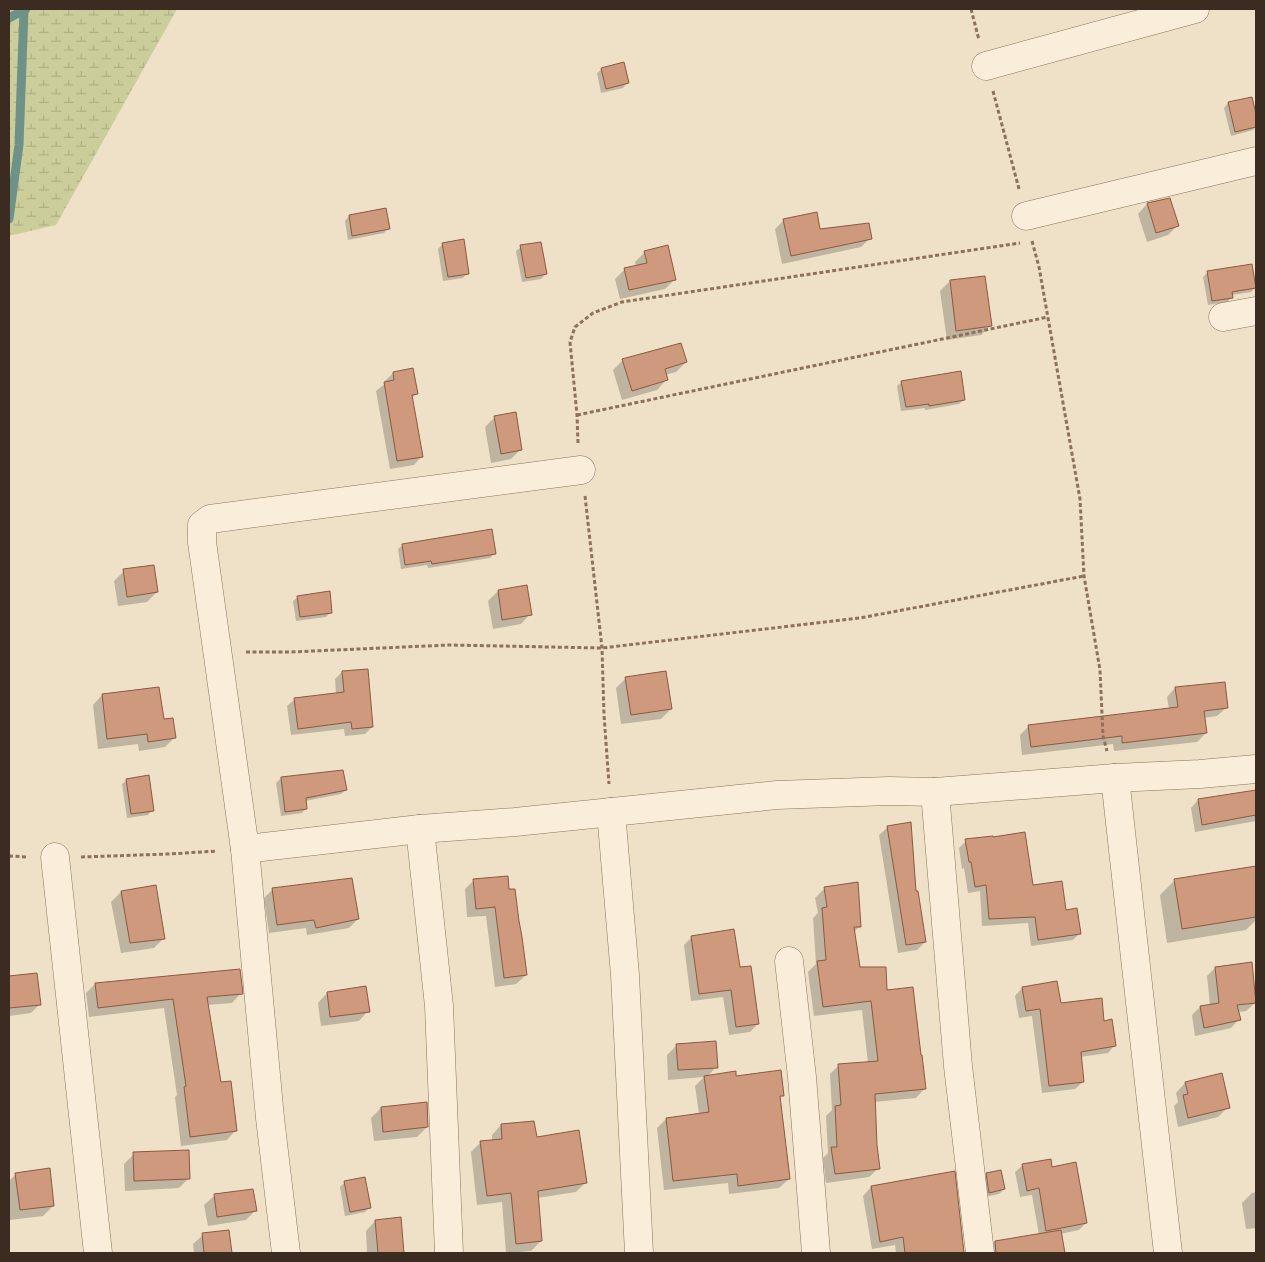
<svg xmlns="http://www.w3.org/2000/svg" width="1265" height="1262" font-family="'Crimson Pro',serif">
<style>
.wetland{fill:url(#wetland-marsh)}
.shadow{fill:#0003}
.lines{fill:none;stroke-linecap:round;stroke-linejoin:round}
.stream{stroke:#6e9287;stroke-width:9}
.building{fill:#ce997c;stroke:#8b5941}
.minor-casing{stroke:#8c725c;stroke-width:29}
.path{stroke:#8c725c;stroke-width:3;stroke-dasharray:4 2.5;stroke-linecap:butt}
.minor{stroke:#faeedb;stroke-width:28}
</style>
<defs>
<pattern id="wetland-marsh" width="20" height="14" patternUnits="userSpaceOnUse" patternTransform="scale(1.25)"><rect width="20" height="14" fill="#cbce9a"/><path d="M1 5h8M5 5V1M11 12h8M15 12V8" fill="none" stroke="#afb184"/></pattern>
</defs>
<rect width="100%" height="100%" fill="#efe1c7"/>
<path class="wetland" d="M9,9H177L56,225L9,236Z"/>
<g class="shadow">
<path d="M602,69L627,83L623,88L601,93L597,73Z"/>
<path d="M1251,98L1256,119V127L1253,130L1231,136L1224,108L1228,103Z"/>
<path d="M1147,204L1178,225L1168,235L1147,242L1138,214Z"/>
<path d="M349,216L388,228L384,233L348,240L345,221Z"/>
<path d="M784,220L819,230L870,238L861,247L782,264L775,229Z"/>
<path d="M443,244L467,273L463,278L443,281L438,249Z"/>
<path d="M521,247L546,274L541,279L522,282L516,251Z"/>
<path d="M645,252L675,279L665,289L620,299L615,279L625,269L636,267L635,262Z"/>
<path d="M1208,272L1255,288L1251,292L1232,295V297L1227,302L1208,305L1203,277Z"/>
<path d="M984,277L991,325L981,335L947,340L940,291L950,281Z"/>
<path d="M623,360L686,362L676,372L665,375L666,380L657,390L622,400L613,370Z"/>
<path d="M393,373L417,393L411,399L421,457L414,465L390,469L376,391L386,383L385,381Z"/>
<path d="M902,382L964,400L959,404L925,410V408L901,411L897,386Z"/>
<path d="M495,417L521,449L511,459L491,463L485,427Z"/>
<path d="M403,545L494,554L490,558L428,568L427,565L401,569L398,549Z"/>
<path d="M124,571L157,592L147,602L118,606L114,581Z"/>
<path d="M498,591L530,614L521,624L493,629L488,601Z"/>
<path d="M298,597L331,612L326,617L296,621L293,601Z"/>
<path d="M342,672L372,727L365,734L345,736L344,729L291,735L287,706L295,699L336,694L335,679Z"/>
<path d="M626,678L671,709L661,719L621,724L616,688Z"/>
<path d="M1175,688L1226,708L1217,716L1204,718L1206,733L1197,742L1114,751L1113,744L1022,755L1020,735L1029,726L1169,709L1167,697Z"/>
<path d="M102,695L163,720L175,737L165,747L139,751L138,744L98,749L93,705Z"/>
<path d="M342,771L346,790L341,794L305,801L306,808L302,813L281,816L276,783L281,778Z"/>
<path d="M127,780L152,810L148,815L127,818L122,784Z"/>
<path d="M1256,791V821L1195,832L1191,808L1198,800Z"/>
<path d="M888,827L914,893L925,942L917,950L898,953L879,835Z"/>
<path d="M966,841L1032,887L1065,911L1080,933L1073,940L1031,946L1028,923L982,926L980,891L968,893L964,868L962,869L959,848Z"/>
<path d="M1254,868L1256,883V920L1246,930L1167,943L1160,895L1175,880Z"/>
<path d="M507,877L526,975L516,984L495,987L486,916L467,917L465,889L474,880Z"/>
<path d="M825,888L860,926L854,932L858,968L886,991L925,1088L916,1098L874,1102L876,1145L879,1168L869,1177L826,1183L823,1158L828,1153L826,1116L832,1110L830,1074L839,1065L868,1063L862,1010L814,1016L808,972L816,964L813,918L818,913L815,898Z"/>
<path d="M273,889L358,919L349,928L307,935L306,928L269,933L264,898Z"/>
<path d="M121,892L164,938L154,948L121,953L111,902Z"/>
<path d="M692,937L739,968L758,1024L750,1032L729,1035L723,997L691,1001L684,945Z"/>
<path d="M1215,968L1255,1003L1246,1011L1238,1012L1239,1019L1231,1028L1195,1036L1192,1015L1200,1007L1210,1005L1207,976Z"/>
<path d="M36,974L40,1004L31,1013L9,1016V978Z"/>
<path d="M95,984L241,993L232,1003L207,1005L220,1083L236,1130L227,1140L181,1146L175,1097L177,1095L164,1008L89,1017L86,993Z"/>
<path d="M1022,988L1103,1022L1115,1045L1108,1053L1080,1057L1083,1082L1075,1089L1042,1093L1032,1016L1019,1018L1015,996Z"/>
<path d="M327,993L368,1011L359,1021L321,1026L318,1003Z"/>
<path d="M677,1045L716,1067L707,1077L735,1078L783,1095L779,1098L789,1179L779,1188L729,1194L728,1183L664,1190L657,1128L666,1119L699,1114L695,1086L704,1077L668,1080L667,1055Z"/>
<path d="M1185,1083L1228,1107L1218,1117L1178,1127L1174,1106L1178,1102L1176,1093Z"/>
<path d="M381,1108L427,1127L417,1137L374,1141L371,1118Z"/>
<path d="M501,1125L536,1138L586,1182L576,1192L537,1198L541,1241L531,1251L506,1253L502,1202L477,1205L471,1152L481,1142L492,1141V1135Z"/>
<path d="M134,1154L189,1178L179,1188L125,1191L124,1164Z"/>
<path d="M1023,1165L1051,1168L1086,1223L1079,1230L1060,1234L1064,1253H987L986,1249L995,1241L1001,1240L1002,1241L1039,1235L1032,1195L1020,1197L1015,1172Z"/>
<path d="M954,1172L963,1253H896L895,1245L872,1249L863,1196L871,1187Z"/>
<path d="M16,1174L53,1206L43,1216L10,1220L9,1209V1181Z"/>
<path d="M987,1174L1004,1189L999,1194L984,1197L982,1179Z"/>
<path d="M345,1182L369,1208L365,1212L345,1216L340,1187Z"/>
<path d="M252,1190L256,1210L246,1220L208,1226L204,1205L214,1196Z"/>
<path d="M1256,1192V1228L1246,1229L1242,1203L1252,1193Z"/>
<path d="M400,1219L403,1253H367L366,1231L375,1221Z"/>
<path d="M228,1232L231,1253H194L193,1244L203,1235Z"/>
</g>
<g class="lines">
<g class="stream">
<path d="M9,18L26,9"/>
<path d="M9,219L19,145L24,10"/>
</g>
</g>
<g class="building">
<path d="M624,62L629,83L606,89L601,68Z"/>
<path d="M1252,97L1256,114V127L1235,132L1228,102Z"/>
<path d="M1170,198L1179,226L1156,233L1147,203Z"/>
<path d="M386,208L390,229L352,236L349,215Z"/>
<path d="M817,212L820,229L869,223L872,239L791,256L783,219Z"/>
<path d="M464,239L469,274L448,277L442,243Z"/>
<path d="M541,242L547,274L526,278L520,245Z"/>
<path d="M668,245L676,280L629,290L624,268L647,263L644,251Z"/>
<path d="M1252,264L1256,288L1232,292L1233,298L1212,301L1207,271Z"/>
<path d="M985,276L992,326L956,331L950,280Z"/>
<path d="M681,343L687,362L665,369L668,380L632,391L622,359Z"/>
<path d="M413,368L418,394L412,395L423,457L397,461L384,382L394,380L393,372Z"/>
<path d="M961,371L965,400L929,406V404L906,407L901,381Z"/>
<path d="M516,412L522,450L501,454L494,416Z"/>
<path d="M492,529L496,554L432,564L431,561L405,565L402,544Z"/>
<path d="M154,565L158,592L127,597L123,569Z"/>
<path d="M527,585L532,615L502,620L498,590Z"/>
<path d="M330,591L332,613L300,617L297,596Z"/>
<path d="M368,669L373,727L352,729L351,722L298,729L294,698L344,692L342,671Z"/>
<path d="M666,671L672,709L631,715L625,677Z"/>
<path d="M1225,682L1228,708L1204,711L1207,733L1122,743V736L1031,747L1028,725L1178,707L1175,687Z"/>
<path d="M159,687L164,719L173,718L176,738L148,742L147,734L107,739L102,694Z"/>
<path d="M343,770L347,790L306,798L307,809L285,812L281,777Z"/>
<path d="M149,775L154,811L131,814L126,779Z"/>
<path d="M1256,790V815L1202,825L1198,799Z"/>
<path d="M911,822L916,891H918L926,942L906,945L887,826Z"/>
<path d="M1025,832L1033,885L1062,881L1066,910L1077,908L1081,934L1038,940L1035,917L989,919L986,885L975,887L971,862H969L965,839L993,836V837Z"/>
<path d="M1256,866V917L1182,929L1174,879Z"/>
<path d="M508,876L509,889H515L519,921L522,937L527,975L504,978L495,907L476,909L473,879Z"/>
<path d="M352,878L359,919L316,928L314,920L277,925L272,888Z"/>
<path d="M858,882L861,927H854L860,967H886L887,990L913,987L921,1055H922L926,1089L875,1094L877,1145L880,1169L835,1174L831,1147H837L835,1106L841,1105L838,1064L878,1061L871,1001L823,1007L817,961L826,960L822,908L827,907L824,887Z"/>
<path d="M156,885L165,939L130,943L121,891Z"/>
<path d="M734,929L740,967L751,966L759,1024L736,1027L731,990L699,994L691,936Z"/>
<path d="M1252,962L1256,1003L1237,1005L1241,1020L1204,1028L1200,1006L1219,1003L1215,967Z"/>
<path d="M240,969L243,994L207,997L221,1082L231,1081L237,1131L190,1137L184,1087L186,1086L173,999L98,1008L95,983Z"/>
<path d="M37,973L41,1005L9,1008V976Z"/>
<path d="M1057,981L1061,1003L1102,998L1104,1021L1112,1019L1116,1046L1081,1052L1084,1082L1049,1086L1040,1009L1026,1011L1022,987Z"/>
<path d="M366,986L370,1012L330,1017L327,992Z"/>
<path d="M716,1041L718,1068L678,1070L676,1044Z"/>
<path d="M781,1070L784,1096H780L790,1179L738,1186L737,1174L673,1181L666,1118L709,1112L704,1076L736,1071V1076Z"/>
<path d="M1222,1073L1230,1108L1188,1118L1183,1095L1188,1094L1185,1082Z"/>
<path d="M427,1102L428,1127L383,1132L381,1107Z"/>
<path d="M534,1121L537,1137L579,1130L587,1183L538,1191L542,1241L516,1244L511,1193L487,1196L480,1141L502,1139L501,1124Z"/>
<path d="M189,1150L190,1179L134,1181L133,1152Z"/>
<path d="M1051,1159L1052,1167L1076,1162L1087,1223L1046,1231L1039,1188L1027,1191L1022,1164Z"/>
<path d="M50,1168L54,1206L20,1210L15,1173Z"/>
<path d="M1001,1170L1005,1189L989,1193L986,1173Z"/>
<path d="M955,1171L964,1253H905L903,1237L880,1242L871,1186Z"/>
<path d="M365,1177L371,1208L350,1212L344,1181Z"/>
<path d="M253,1189L257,1211L217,1217L214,1194Z"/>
<path d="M401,1217L404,1253H378L375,1220Z"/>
<path d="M229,1230L232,1253H204L202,1233Z"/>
<path d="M1061,1230L1065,1253H996L995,1241Z"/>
</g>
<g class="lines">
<g class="minor-casing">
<g id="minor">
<path d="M986,66L1195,9"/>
<path d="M1026,216L1256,161"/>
<path d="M1223,317L1256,311"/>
<path d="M1115,778L1168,1253"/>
<path d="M935,792L958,1066L980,1253"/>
<path d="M611,812L625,975L639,1253"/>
<path d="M420,829L439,1006L449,1253"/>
<path d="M245,849L420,829L515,822L777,795L889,791L935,792L1115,778L1200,774L1256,769"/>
<path d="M55,857L98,1253"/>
<path d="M789,961L802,1077L816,1253"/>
<path d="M286,1253L270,1118L245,849L202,542V525L210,519L581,470"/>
</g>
</g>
<g class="path">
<path d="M971,9L979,40"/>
<path d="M993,91L1019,189"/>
<path d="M1032,241L1039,267L1080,499L1084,576L1100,670L1103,736L1107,751"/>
<path d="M577,415L1048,317"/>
<path d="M578,443L577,415L570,342L575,327L593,313L622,302L1020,243"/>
<path d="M585,496L602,648L604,715L609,784"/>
<path d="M246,652H291L449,645L602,648L860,618L1084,576"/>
<path d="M9,856L27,857"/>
<path d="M81,857L169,854L217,851"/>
</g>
<use href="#minor" class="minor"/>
</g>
<rect width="1265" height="1262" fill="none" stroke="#3c2b20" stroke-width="20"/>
</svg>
